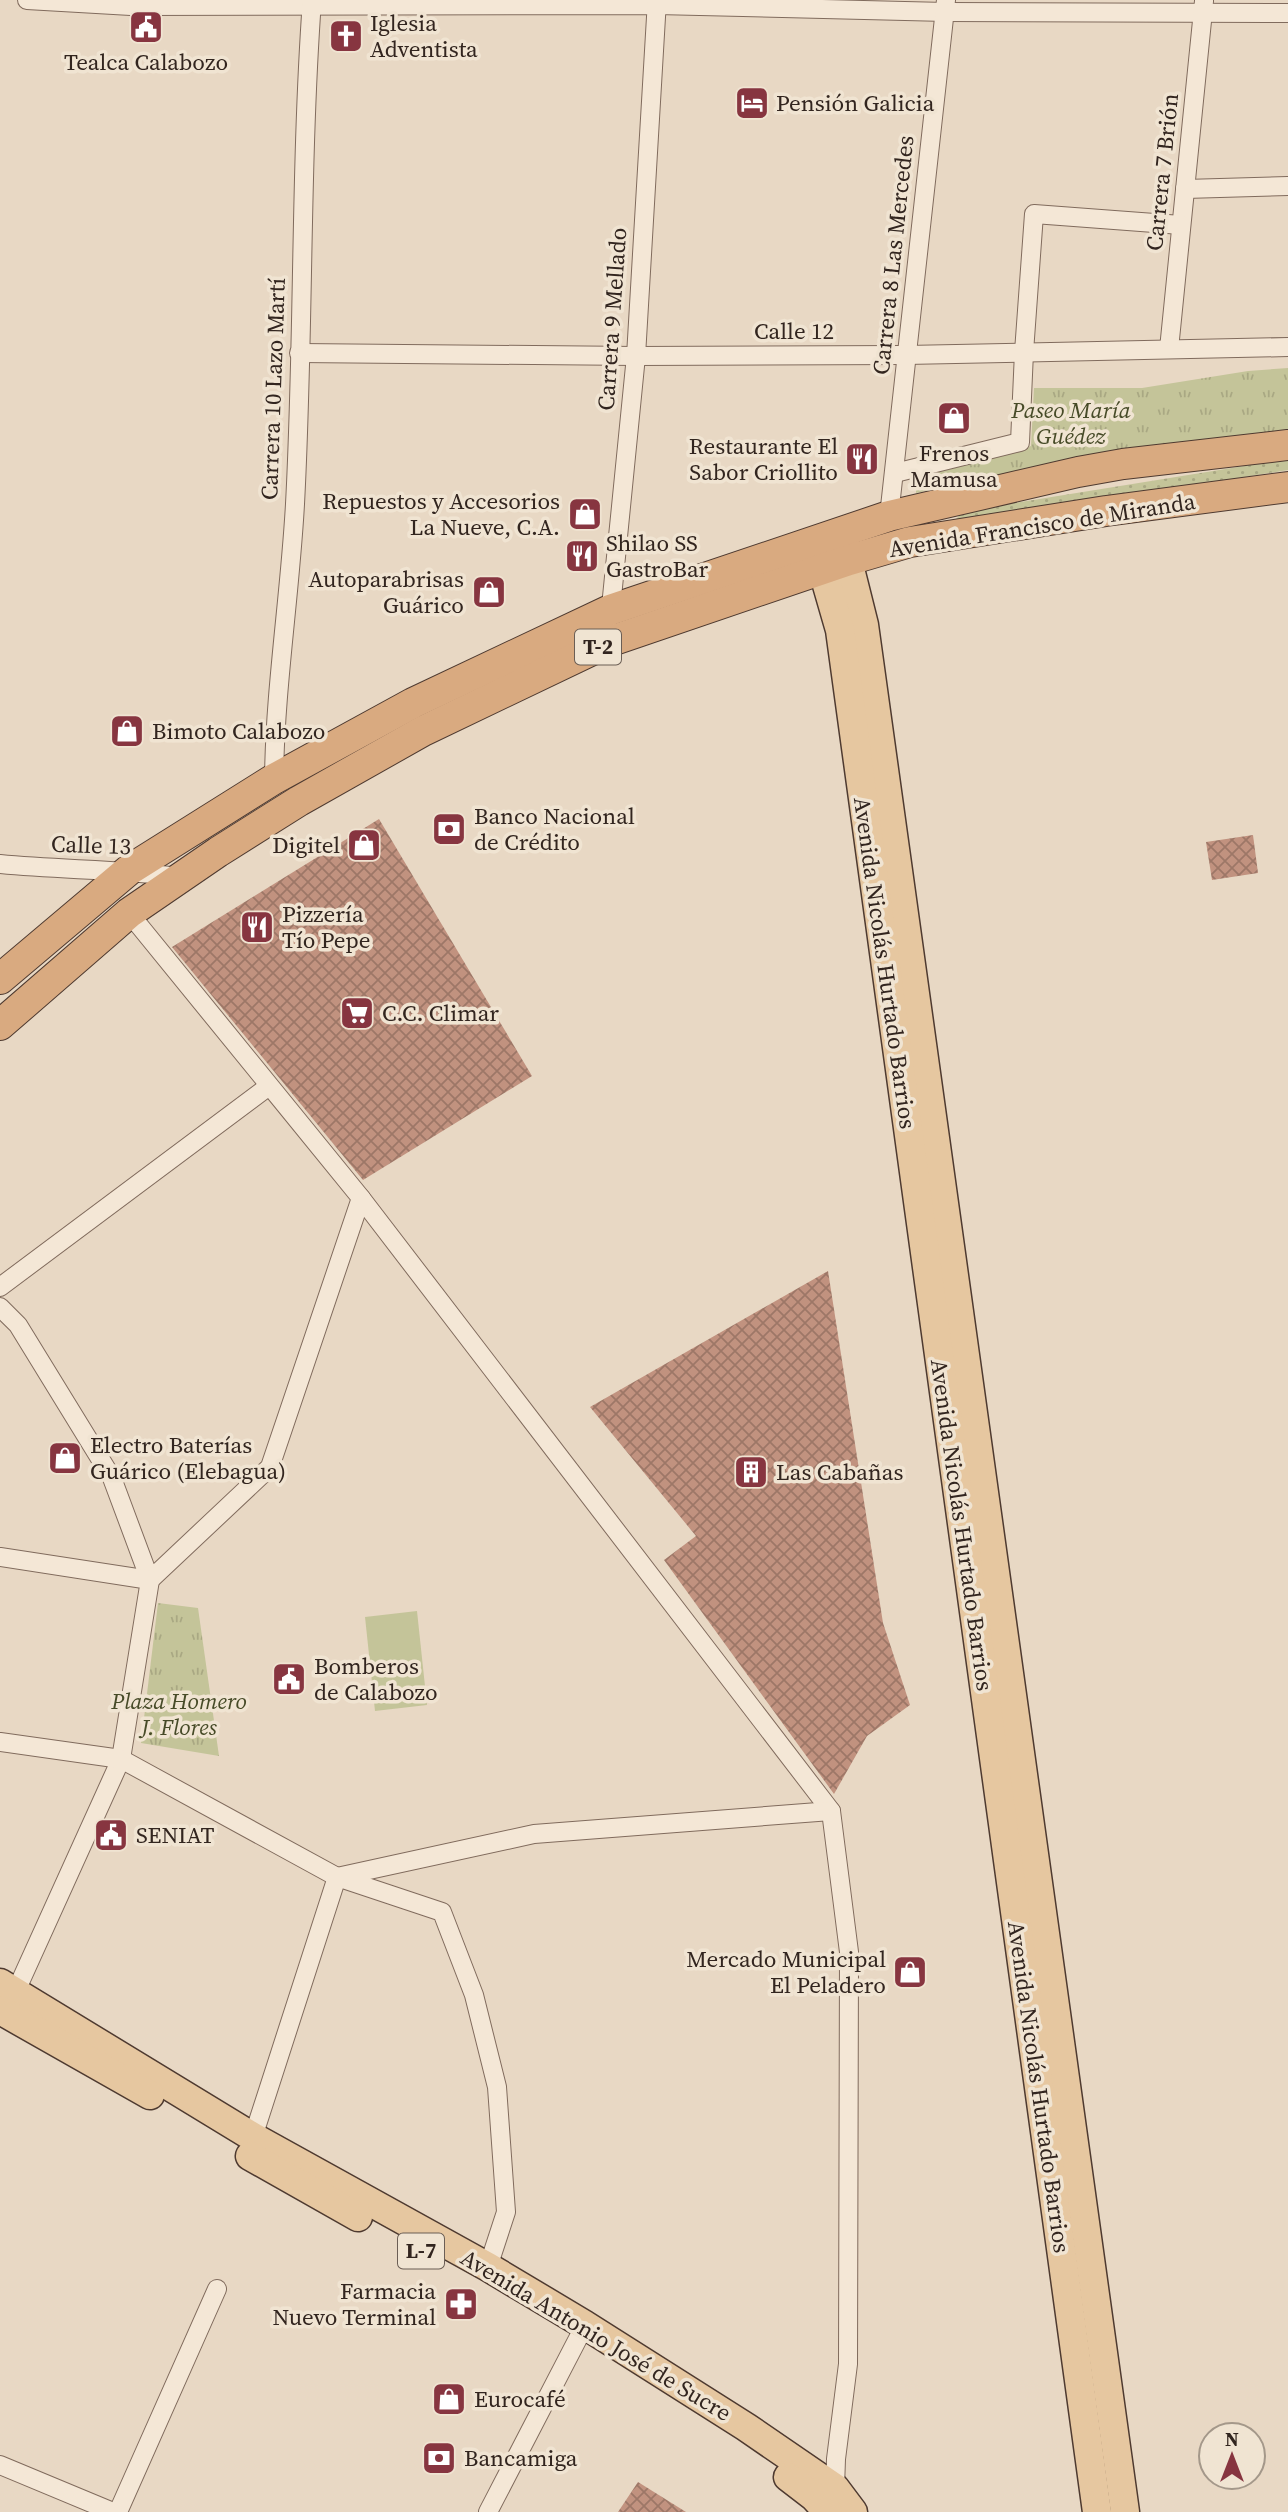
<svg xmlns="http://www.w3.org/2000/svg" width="1288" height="2512" font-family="'Source Serif 4',serif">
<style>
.grass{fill:url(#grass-dots)}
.park{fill:url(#park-tufts)}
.pitch{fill:#c4c499}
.building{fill:url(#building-cross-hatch)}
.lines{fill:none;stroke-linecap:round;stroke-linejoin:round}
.minor-casing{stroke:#806b5d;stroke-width:20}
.primary-casing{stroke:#4e3a30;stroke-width:31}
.trunk-casing{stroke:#4e3a30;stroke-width:32}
.minor{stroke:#f4e7d6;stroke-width:18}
.primary{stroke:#e6c7a0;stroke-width:28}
.trunk{stroke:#d9aa80;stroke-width:30}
.labels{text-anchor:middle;stroke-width:7;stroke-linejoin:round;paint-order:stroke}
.shield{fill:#f0e4d2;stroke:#6b5e55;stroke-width:2}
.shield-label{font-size:21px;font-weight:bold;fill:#32251f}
.poi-label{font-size:23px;fill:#32251f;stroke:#f0e4d2;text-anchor:start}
.street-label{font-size:23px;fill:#32251f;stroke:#f0e4d2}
.park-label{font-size:23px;font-style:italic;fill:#474b28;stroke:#f0e4d2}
</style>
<defs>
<pattern id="grass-dots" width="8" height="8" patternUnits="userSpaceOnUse" patternTransform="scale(1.75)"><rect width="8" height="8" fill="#c4c499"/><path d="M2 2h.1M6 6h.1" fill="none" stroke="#a9a883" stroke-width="1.8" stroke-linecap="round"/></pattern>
<pattern id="park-tufts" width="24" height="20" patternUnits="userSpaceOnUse" patternTransform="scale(1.75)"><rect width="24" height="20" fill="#c4c499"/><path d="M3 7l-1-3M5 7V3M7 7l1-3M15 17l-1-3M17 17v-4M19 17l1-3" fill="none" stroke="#a9a883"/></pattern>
<pattern id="building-cross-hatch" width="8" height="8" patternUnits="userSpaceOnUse" patternTransform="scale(1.75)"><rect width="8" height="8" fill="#c1927f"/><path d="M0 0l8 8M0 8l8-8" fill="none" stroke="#9d7767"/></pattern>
</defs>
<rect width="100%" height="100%" fill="#e8d8c4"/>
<path class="grass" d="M1288,459V470L950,525L964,511Z"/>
<g class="park">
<path d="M1288,368V433L1113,451L916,493V478L1031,446L1034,388H1142L1248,371Z"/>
<path d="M158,1603L198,1608L219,1756L141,1743Z"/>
</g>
<path class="pitch" d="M417,1611L427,1705L375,1711L365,1617Z"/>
<g class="building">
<path d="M379,819L532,1076L363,1180L172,947Z"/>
<path d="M1253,835L1258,873L1212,880L1206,842Z"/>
<path d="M828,1271L883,1623L910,1705L867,1736L834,1794L664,1560L696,1536L590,1407Z"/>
<path d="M638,2482L686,2512H618Z"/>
</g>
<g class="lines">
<g class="minor-casing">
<g id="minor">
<path d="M27,0L131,6L657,5L946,12L1288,13"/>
<path d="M1185,189L1288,186"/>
<path d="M1169,349L1204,1"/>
<path d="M299,353L636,356L906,355L1288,347"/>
<path d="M895,473L1020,442L1024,352L1034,214L1181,225"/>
<path d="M889,516L946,0"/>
<path d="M610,617L636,356L657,0"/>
<path d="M274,779C275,687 290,596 295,504C304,336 300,168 312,0"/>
<path d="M0,864C60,870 120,869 179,877"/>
<path d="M361,1198L831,1811L849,1952L848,2364L836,2459L835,2488"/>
<path d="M0,1287L269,1086"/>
<path d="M0,1307L18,1325L112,1478L150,1580L270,1467L361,1198L129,913"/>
<path d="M0,1557L150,1580L121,1759L11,2002"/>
<path d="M0,1742L121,1759L337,1877L442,1912L474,1995L497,2087L506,2212L488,2267"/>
<path d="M253,2137L337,1877L534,1834L831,1811"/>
<path d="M0,2465L113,2512"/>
<path d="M118,2512L217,2289"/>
<path d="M488,2512L585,2325"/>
</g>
</g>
<g class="primary-casing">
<g id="primary">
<path d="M842,537L864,625L1125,2512"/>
<path d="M816,547L840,630L1097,2512"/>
<path d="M0,1983L253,2137L488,2267L585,2325L746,2427L835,2488L853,2512"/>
<path d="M0,2010L150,2095"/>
<path d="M250,2156L358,2217"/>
<path d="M788,2477L814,2497L828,2512"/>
</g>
</g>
<g class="trunk-casing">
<g id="trunk">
<path d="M0,979L129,870L274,779L413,703L610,610L889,516L1078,472L1123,464L1288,445"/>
<path d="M0,1025L129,913L218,852L299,801L423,731L611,641L849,560L910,542L1106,511L1288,487"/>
</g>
</g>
<use href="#minor" class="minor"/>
<use href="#primary" class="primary"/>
<use href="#trunk" class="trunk"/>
</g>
<defs>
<g id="civic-square" transform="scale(1.75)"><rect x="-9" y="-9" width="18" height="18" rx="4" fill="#873540" stroke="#f0e4d2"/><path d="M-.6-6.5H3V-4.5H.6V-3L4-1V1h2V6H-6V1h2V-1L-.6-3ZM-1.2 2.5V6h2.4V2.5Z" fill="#fff"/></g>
<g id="church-square" transform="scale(1.75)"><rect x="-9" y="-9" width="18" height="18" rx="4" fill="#873540" stroke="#f0e4d2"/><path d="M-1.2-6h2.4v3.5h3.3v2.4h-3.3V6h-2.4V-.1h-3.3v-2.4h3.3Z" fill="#fff"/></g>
<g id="hotel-square" transform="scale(1.75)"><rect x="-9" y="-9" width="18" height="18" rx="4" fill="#873540" stroke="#f0e4d2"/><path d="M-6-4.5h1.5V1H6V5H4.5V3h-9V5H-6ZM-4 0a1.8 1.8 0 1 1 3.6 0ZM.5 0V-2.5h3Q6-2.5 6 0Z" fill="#fff"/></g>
<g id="shop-square" transform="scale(1.75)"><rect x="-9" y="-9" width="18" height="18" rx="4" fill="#873540" stroke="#f0e4d2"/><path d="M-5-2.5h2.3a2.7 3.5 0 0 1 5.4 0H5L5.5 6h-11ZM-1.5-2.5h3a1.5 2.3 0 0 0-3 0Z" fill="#fff"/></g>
<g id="restaurant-square" transform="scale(1.75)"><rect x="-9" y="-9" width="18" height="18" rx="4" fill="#873540" stroke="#f0e4d2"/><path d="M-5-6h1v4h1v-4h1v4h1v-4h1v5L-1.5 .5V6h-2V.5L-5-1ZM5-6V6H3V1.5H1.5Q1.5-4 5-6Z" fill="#fff"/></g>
<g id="bank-square" transform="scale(1.75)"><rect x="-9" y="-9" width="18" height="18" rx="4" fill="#873540" stroke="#f0e4d2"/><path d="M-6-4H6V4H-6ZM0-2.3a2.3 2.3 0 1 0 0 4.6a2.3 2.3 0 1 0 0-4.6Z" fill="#fff"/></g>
<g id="supermarket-square" transform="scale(1.75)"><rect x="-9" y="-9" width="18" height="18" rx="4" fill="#873540" stroke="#f0e4d2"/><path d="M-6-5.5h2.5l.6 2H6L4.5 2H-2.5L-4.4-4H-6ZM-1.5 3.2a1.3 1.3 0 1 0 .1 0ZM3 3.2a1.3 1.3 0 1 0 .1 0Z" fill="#fff"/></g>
<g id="building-square" transform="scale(1.75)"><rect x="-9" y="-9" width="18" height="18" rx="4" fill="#873540" stroke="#f0e4d2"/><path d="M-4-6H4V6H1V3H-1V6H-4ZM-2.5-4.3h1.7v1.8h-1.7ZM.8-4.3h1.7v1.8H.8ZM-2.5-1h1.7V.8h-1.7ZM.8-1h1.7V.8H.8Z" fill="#fff"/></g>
<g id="pharmacy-square" transform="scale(1.75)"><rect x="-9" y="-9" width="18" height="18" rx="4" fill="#873540" stroke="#f0e4d2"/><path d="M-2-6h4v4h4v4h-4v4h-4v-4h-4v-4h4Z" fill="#fff"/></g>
</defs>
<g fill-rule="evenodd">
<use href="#civic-square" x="146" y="27"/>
<use href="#church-square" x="346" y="36"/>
<use href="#hotel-square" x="752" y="103"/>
<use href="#shop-square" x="954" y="418"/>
<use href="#restaurant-square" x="862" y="459"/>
<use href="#shop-square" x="585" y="514"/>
<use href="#restaurant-square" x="582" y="556"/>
<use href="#shop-square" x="489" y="592"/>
<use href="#shop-square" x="127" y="731"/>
<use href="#bank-square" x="449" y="829"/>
<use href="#shop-square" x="364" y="845"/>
<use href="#restaurant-square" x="257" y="927"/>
<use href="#supermarket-square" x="357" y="1013"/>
<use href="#shop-square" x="65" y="1458"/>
<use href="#building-square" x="751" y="1472"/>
<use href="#civic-square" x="289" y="1679"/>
<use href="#civic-square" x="111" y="1835"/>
<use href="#shop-square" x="910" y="1972"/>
<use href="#pharmacy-square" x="461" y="2304"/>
<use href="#shop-square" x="449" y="2399"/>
<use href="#bank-square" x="439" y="2458"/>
</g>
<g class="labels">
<g class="shield">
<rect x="575" y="629.5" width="46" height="35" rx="5"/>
<rect x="398" y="2233.5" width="46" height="35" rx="5"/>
</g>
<g class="shield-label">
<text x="598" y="654">T-2</text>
<text x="421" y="2258">L-7</text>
</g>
<g class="poi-label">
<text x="370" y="31">Iglesia<tspan x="370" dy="26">Adventista</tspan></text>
<text x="146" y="70" text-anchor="middle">Tealca Calabozo</text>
<text x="776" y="111">Pensión Galicia</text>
<text x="838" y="454" text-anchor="end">Restaurante El<tspan x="838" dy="26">Sabor Criollito</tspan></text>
<text x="954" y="461" text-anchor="middle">Frenos<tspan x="954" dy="26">Mamusa</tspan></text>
<text x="560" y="509" text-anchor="end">Repuestos y Accesorios<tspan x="560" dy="26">La Nueve, C.A.</tspan></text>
<text x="606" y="551">Shilao SS<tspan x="606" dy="26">GastroBar</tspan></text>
<text x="464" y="587" text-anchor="end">Autoparabrisas<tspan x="464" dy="26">Guárico</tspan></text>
<text x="152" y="739">Bimoto Calabozo</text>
<text x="474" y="824">Banco Nacional<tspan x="474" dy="26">de Crédito</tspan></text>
<text x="340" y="853" text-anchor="end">Digitel</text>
<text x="282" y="922">Pizzería<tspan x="282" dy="26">Tío Pepe</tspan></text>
<text x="382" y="1021">C.C. Climar</text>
<text x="90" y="1453">Electro Baterías<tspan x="90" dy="26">Guárico (Elebagua)</tspan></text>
<text x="776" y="1480">Las Cabañas</text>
<text x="314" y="1674">Bomberos<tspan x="314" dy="26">de Calabozo</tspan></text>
<text x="136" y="1843">SENIAT</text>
<text x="886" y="1967" text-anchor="end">Mercado Municipal<tspan x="886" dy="26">El Peladero</tspan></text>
<text x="436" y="2299" text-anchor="end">Farmacia<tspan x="436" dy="26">Nuevo Terminal</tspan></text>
<text x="474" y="2407">Eurocafé</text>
<text x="464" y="2466">Bancamiga</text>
</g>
<g class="street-label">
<text transform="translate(1162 172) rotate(-84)" y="8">Carrera 7 Brión</text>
<text transform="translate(893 255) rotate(-84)" y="8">Carrera 8 Las Mercedes</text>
<text transform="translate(612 319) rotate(-86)" y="8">Carrera 9 Mellado</text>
<text x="794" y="339">Calle 12</text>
<text transform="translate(273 389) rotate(-88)" y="8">Carrera 10 Lazo Martí</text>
<text transform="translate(1042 525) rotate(-9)" y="8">Avenida Francisco de Miranda</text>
<text transform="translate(91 845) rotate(2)" y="8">Calle 13</text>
<text transform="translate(885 963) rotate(82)" y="8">Avenida Nicolás Hurtado Barrios</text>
<text transform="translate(962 1525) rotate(82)" y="8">Avenida Nicolás Hurtado Barrios</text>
<text transform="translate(1039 2087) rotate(82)" y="8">Avenida Nicolás Hurtado Barrios</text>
<text transform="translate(596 2335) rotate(31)" y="8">Avenida Antonio José de Sucre</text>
</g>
<g class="park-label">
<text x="1071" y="418">Paseo María<tspan x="1071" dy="26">Guédez</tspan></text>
<text x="179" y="1709">Plaza Homero<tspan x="179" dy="26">J. Flores</tspan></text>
</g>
</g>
<g transform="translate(1232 2456)"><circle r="33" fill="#f0e4d2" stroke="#a4988a" stroke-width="2"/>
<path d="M0-5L12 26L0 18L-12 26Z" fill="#873540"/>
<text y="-10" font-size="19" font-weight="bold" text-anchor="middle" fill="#32251f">N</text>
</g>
</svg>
